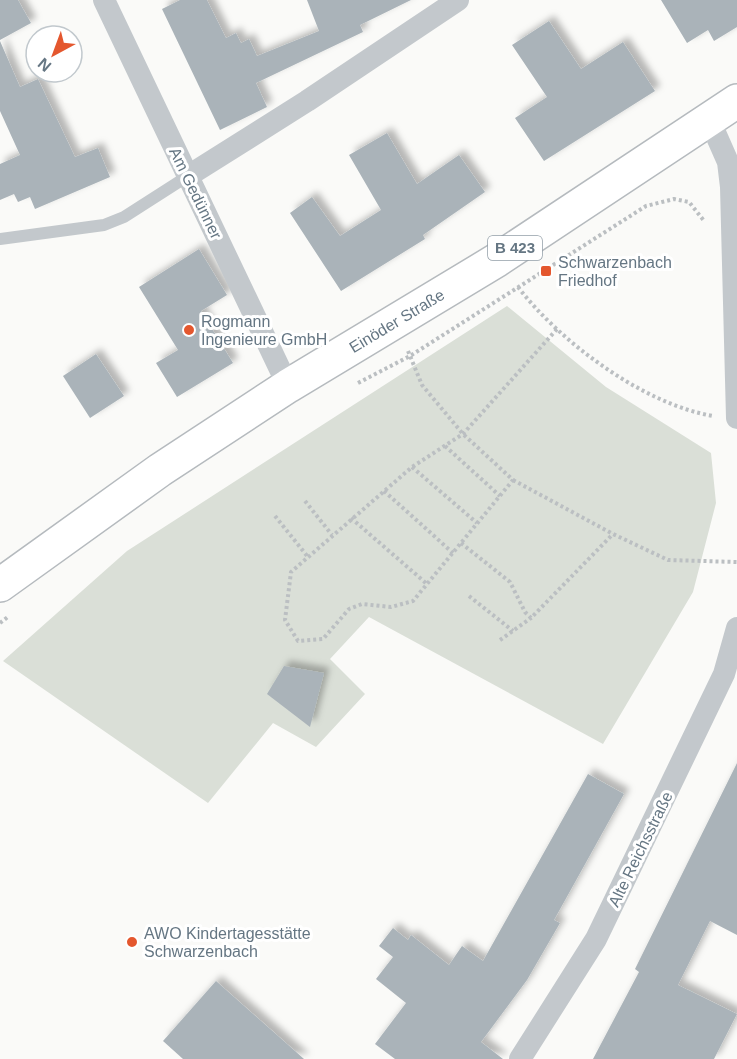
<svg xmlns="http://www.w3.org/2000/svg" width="737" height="1059" font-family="Helvetica,sans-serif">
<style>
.green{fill:#dadfd7}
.building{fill:#aab3b9;filter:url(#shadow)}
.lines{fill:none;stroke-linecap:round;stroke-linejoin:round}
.primary-casing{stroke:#b5babe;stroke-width:36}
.path{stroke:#bbbfc2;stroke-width:4;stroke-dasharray:3 3;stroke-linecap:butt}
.lane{stroke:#c3c8cc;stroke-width:12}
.street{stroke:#c3c8cc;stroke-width:22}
.primary{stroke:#fff;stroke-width:33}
.poi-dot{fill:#e4572e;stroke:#fff;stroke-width:2}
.labels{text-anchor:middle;stroke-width:6;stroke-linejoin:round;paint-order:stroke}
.shield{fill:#fff;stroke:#939fa8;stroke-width:1.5}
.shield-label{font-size:15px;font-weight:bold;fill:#657683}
.street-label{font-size:16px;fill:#657683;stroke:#fff}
.poi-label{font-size:16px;fill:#657683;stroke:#fff;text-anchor:start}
</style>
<defs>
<filter id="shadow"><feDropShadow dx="5.5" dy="-5.5" stdDeviation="3" flood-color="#0004"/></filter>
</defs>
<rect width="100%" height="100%" fill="#fafaf8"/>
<path class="green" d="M507,306L606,387L711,453L716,503L693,592L603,744L369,617L330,659L365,694L316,747L273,723L208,803L3,661L127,551Z"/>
<g class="building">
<path d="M0,0H18L31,23L0,40Z"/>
<path d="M180,0H207L226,38L236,33L241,43L249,39L257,56L319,31L307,0H411L360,25L363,32L256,83L267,107L220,130L162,9Z"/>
<path d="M661,0H737V27L714,41L708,30L687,43Z"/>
<path d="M549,21L581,69L623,42L655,91L544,161L515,118L547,97L512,45Z"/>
<path d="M0,41L20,87L38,79L75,157L98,148L110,177L35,209L30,197L18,202L14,194L0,200V164L20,155L0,111Z"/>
<path d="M387,133L417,184L459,155L485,192L423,235L425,239L341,291L290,213L312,197L340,236L381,210L349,155Z"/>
<path d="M199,249L227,295L201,311L233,363L177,397L156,363L178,350L139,287Z"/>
<path d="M96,354L124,396L90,418L63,376Z"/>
<path d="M284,666L324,673L310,727L267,694Z"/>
<path d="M737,763V935L710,921L678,985L737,1014L714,1059H593L639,972L635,969Z"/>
<path d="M588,774L624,794L554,920L560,923L527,980L481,1042L503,1059H395L375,1044L406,1003L376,979L393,957L379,946L393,928L408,940L411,935L449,965L462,946L483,961Z"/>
<path d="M216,981L304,1059H183L163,1041Z"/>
</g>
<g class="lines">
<g class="primary-casing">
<g id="primary">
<path id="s1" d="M0,585L160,470L288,386L497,260L737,101"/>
</g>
</g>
<g class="path">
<path d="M518,287C560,342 643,404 713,416"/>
<path d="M408,351L422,385L463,434L513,480L413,601L391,607L362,604L349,609L323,639L298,641L285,620L291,572L412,467L463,434L557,329"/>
<path d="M358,383L410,356L646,206L674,199L689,202L705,222"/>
<path d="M445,446L500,496"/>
<path d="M412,467L477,523"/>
<path d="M513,480L613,534L668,560L737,562"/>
<path d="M384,491L453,553"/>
<path d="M305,501L332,535"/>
<path d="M275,516L308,557"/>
<path d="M351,518L427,584"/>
<path d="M461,543L510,582L525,612L531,618L613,534"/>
<path d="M469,596L513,631"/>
<path d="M0,623L9,616"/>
<path d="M500,640L531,618"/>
</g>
<path class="lane" d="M0,239L104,225L124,217L188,176"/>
<g class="street">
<path d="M104,0L288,386"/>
<path d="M709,119L728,162L731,187L737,418"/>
<path d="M188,176L307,101L458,0"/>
<path d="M520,1059L596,939L724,674L737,628"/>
</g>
<use href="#primary" class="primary"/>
</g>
<g class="poi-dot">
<rect x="540" y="265" width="12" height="12" rx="3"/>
<circle cx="189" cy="330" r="6"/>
<circle cx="132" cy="942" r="6"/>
</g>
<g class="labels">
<rect class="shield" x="488" y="236" width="54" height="24" rx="4.5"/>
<g class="shield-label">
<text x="515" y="253">B 423</text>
</g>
<g class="street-label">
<text transform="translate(196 193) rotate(64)" y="6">Am Gedünner</text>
<text dy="6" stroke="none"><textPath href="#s1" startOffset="477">Einöder Straße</textPath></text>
<text transform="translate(640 849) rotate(-64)" y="6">Alte Reichsstraße</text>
</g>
<g class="poi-label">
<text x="558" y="268">Schwarzenbach<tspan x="558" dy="18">Friedhof</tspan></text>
<text x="201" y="327">Rogmann<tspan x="201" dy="18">Ingenieure GmbH</tspan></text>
<text x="144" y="939">AWO Kindertagesstätte<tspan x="144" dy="18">Schwarzenbach</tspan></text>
</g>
</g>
<g transform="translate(54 54) rotate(221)"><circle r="28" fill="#ffffff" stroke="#c1c8cd" stroke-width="1.5"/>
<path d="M0-4.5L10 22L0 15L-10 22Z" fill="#e4572e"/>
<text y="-9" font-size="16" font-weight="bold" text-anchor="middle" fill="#657683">N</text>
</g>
</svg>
